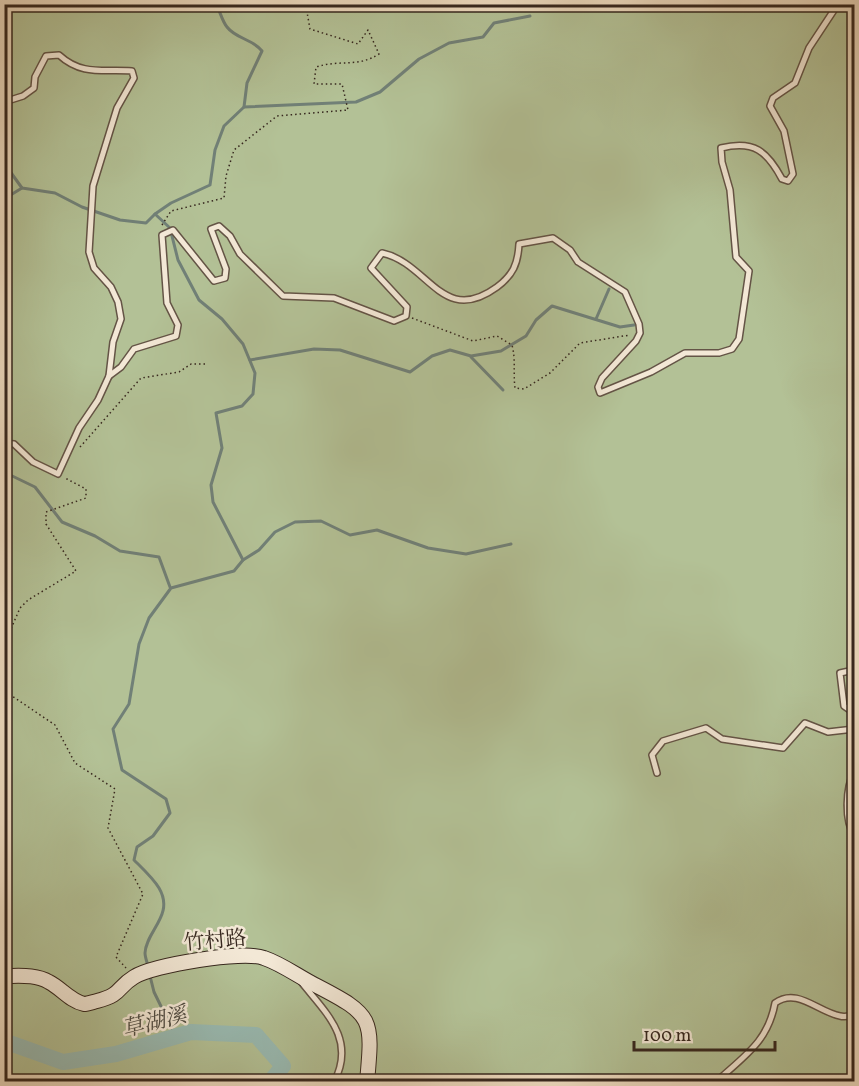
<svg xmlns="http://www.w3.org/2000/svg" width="859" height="1086" font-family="Vollkorn,'Noto Serif TC',serif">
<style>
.green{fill:#b3c196;stroke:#74745a;stroke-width:1.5}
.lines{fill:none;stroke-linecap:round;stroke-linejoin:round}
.stream{stroke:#718077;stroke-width:3}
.river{stroke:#99bbb3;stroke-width:16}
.lane-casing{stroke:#645446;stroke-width:8}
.secondary-casing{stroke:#36271e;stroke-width:16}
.path{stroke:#36271e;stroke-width:1.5;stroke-dasharray:1.5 3;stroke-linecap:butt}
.lane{stroke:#f3e8d6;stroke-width:5}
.secondary{stroke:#f3e8d6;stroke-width:14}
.labels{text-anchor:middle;stroke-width:5;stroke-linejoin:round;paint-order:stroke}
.street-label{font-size:21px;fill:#36271e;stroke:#f3e8d6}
.water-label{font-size:22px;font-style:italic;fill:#4f4c43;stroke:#f3e8d6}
</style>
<rect width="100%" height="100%" fill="#eddbc0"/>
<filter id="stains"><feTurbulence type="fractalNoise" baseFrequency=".00333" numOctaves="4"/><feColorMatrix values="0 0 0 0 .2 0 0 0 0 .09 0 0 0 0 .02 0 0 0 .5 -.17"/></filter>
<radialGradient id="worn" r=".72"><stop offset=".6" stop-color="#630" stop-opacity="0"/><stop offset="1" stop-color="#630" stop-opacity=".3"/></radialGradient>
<rect class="green" x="5" y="5" width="849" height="1076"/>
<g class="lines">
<g class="stream">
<path d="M244,107L356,102L380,92L419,59L449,43L483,37L494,23L530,16"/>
<path d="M4,163L22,188L55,193L82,207L120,220L146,223L155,214"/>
<path d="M4,199L22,188"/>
<path d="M596,319L609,289"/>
<path d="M471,357L503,390"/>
<path d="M250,360L314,349L340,350L410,372L432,356L450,350L471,356L501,351L526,336L536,320L552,306L620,327L634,325"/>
<path d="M4,472L35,487L62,522L95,536L120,551L159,557L170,587"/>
<path d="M243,560L259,550L275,532L295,522L321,521L350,535L377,530L428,548L466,554L511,544"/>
<path d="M148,966C147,962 145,957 145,953C146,931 175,915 159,888C153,878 142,868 134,860L137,847L153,836L170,813L166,799L122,770L113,729L129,704L139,644L149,618L171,588L234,571L243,560L213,502L211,485L222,448L216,413L242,406L253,394L255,373L243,344L222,319L199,300L178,260L170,228L155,214L171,203L210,185L215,150L224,126L244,107L247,83L262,51C253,39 236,39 227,27C222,21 220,11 216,4"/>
<path d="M150,976L154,992L176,1037"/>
</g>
<path class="river" d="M4,1041L63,1062L116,1054L191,1032L256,1035L283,1066L270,1082"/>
<g class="lane-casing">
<g id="lane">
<path d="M4,102L23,96L34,88L35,77L46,56L59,55C82,76 103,69 132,71L134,78L117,108L93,186L89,252L94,268L111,287L118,302L121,319L113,342L109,376"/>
<path d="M4,443L14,444L33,462L58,474L79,428L98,400L109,376L121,367L134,349L176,336L178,325L167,303L162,235L173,230L214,281L225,278L226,269L211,229L219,226L230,236L240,254L283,296L334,298L394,321L406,316L407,307L371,268L382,253C429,263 442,327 497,287C513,275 518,264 519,244L553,238L570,250L578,262L625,292L639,324L640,333L636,341L602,378L598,387L600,393L651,372L685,353H719L732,349L739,339L749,271L736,257L730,190L722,162L721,148C754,140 767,151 782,179L788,181L793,174L784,131L770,106L773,98L795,83L809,48L838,4"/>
<path d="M854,670L840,673L844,706L854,713"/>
<path d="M854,772C846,787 844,820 854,835"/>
<path d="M657,773L652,755L663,741L706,728L722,739L783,748L805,723L828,732L854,729"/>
<path d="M302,983C327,1014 356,1040 334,1082"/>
<path d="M716,1082C744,1056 768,1042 775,1003C797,987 818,1012 840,1016C844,1017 850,1016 854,1015"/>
</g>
</g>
<g class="secondary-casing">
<path id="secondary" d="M4,976C19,976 36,974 49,982C61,988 70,1001 84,1004C87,1004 93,1002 97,1001C123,994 116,988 134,977C154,965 243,950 264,958C282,964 299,977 317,986C373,1015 373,1018 367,1082"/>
</g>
<g class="path">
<path d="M162,225L171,211L224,198L226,176L234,150L277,116L348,110L342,84H314L316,67C341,59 357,68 379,54L368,30L358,44L310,29L307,12L299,4"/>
<path d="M412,318L473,341L497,336L512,345C516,360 513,373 515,388L524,389L550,373L580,343L630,335"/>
<path d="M80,447L141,378L179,372L191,364H206"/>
<path d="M4,645L20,608L28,600L76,571L46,524V512L86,498V489L65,478"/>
<path d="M4,687L12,696L55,725L75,763L115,789L108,828L143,894L116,957L126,968"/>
</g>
<use href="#lane" class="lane"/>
<use href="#secondary" class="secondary"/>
</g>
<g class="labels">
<g class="street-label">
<text transform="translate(215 940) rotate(-5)" y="7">竹村路</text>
</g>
<g class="water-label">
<text transform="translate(154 1021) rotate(-14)" y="8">草湖溪</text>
</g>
</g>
<rect width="859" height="1086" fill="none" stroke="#eddbc0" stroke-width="24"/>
<rect x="6" y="6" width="847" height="1074" fill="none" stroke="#36271e" stroke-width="3"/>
<rect x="12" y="12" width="835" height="1062" fill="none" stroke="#36271e" stroke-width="1.5"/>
<path d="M634 1041v9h141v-9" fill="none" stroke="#36271e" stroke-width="3"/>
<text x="643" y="1041" font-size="18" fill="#36271e" stroke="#f3e8d6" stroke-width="4.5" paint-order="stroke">100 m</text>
<rect width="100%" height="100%" filter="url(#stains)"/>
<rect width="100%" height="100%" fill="url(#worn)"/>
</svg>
